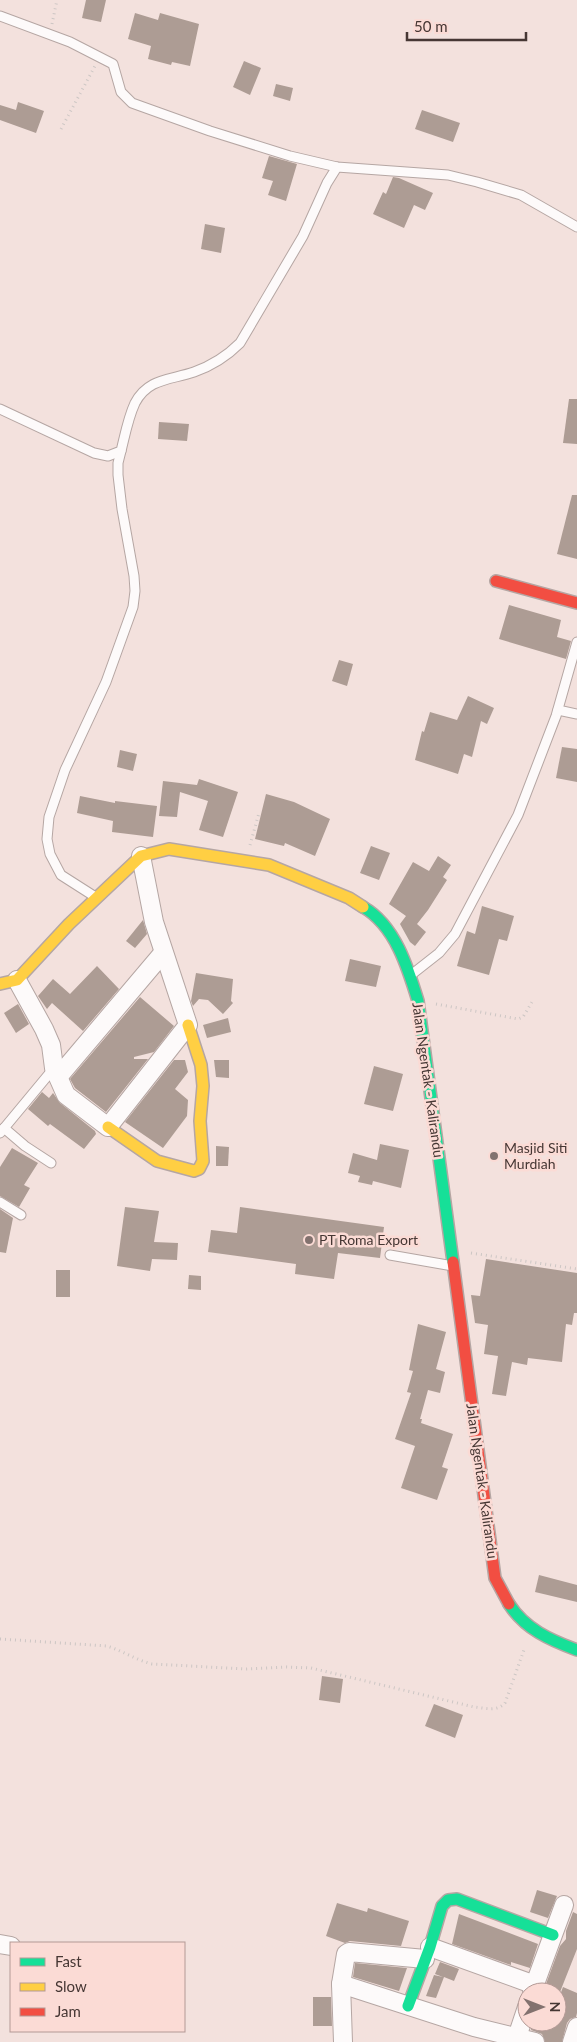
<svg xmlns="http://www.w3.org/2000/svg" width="577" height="2042" font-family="Lato,sans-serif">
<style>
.building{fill:#ad9c94}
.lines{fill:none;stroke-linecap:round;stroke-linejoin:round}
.lane-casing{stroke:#b5a6a3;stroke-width:11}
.street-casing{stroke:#b5a6a3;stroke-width:20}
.fast-casing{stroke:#b5a6a3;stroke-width:14}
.slow-casing{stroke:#b5a6a3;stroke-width:14}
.jam-casing{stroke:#b5a6a3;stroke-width:14}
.path{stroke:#ccc6c4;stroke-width:3;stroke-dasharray:1 4;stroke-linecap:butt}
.lane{stroke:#fdfafa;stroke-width:9}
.street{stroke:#fdfafa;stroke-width:18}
.fast{stroke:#16e098;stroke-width:11}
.slow{stroke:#ffcf43;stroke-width:11}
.jam{stroke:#f24e42;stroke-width:11}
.poi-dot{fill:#83726f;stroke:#fbdbd5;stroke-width:2}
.labels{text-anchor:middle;stroke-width:5;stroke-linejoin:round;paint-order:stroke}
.street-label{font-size:14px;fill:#463734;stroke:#fbdbd5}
.poi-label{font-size:14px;fill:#463734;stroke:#fbdbd5;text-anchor:start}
</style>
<rect width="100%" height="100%" fill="#f3e1dd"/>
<g class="building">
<path d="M86,0H106L101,22L82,18Z"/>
<path d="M135,13L158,20L160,13L199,24L190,66L172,62L171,65L148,59L151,46L128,39Z"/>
<path d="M244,61L261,68L250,95L233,87Z"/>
<path d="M276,84L293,88L290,101L273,96Z"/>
<path d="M18,102L44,111L36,133L0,120V105L16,110Z"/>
<path d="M422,110L460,123L453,142L415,129Z"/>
<path d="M269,156L297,164L286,201L268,195L273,181L262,178Z"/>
<path d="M393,177L399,178L433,193L425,210L414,205L404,228L373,214L383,192L386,194Z"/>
<path d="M205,224L225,228L221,253L201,249Z"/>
<path d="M569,399H577V444L563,443Z"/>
<path d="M159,422L189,424L187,441L158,439Z"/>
<path d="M572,495H577V559L557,554Z"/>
<path d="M509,605L561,620L557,637L571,641L566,659L499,639Z"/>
<path d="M339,660L353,664L347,686L332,681Z"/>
<path d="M468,696L494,708L487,724L481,721L472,757L464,754L458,774L415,760L422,731L424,732L430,712L457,720Z"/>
<path d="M562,747L577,749V782L556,778Z"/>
<path d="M120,750L137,754L133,771L117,767Z"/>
<path d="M199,779L238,792L223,837L199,830L208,801L180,792L177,817L159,816L163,781L197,785Z"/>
<path d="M266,794L294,802L330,819L315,856L285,843L284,846L255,839Z"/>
<path d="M80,796L115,803V801L157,806L153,837L112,832L113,821L77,813Z"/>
<path d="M371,846L390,853L379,880L360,873Z"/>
<path d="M438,856L451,865L443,877L447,880L428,910L417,924L426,932L415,946L410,942L400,924L406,916L389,904L413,862L429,871Z"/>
<path d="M482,906L514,916L507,941L499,939L489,975L457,966L467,931L475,934Z"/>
<path d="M143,920L147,934L135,948L126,941Z"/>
<path d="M350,959L381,966L376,987L345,981Z"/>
<path d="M97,966L119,989L83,1031L52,1003L47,1009L38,996L53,979L70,994Z"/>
<path d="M196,973L233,979L231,1001L233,1003L223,1014L208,1000L199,999L193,1006L191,1001Z"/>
<path d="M140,997L174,1026L154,1052L134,1057V1059H148L106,1112L75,1088L70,1079Z"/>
<path d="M18,1004L29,1024L16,1033L4,1013Z"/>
<path d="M228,1018L231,1032L207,1038L203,1025Z"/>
<path d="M174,1060H185L188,1072L175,1089L188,1100L187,1116L163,1148L125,1122Z"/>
<path d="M214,1060H229V1078L216,1077Z"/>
<path d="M374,1066L403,1074L393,1111L364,1104Z"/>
<path d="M42,1092L49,1098L53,1093L60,1103L95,1131L96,1134L84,1149L50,1124L48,1126L28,1109Z"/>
<path d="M380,1144L409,1150L401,1188L373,1181L372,1185L358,1182L360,1176L348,1173L353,1153L377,1160Z"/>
<path d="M216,1146L229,1147L228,1166H216Z"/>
<path d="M12,1148L38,1163L24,1185L30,1188L19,1207L0,1196V1167Z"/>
<path d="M125,1207L159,1211L154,1242L178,1243L177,1260L152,1259L150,1271L117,1266Z"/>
<path d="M240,1207L384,1227L380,1258L338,1253L334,1279L295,1274L296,1264L208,1252L211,1230L237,1233Z"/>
<path d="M0,1209L13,1218L6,1253L0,1252Z"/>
<path d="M486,1259L577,1273V1313H574L572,1325L566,1324L562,1362L528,1358L527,1365L512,1362L506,1396L492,1394L498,1356L484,1354L488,1325L475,1323L471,1295L480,1296Z"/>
<rect x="56" y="1270" width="14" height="27"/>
<path d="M189,1275L201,1276V1290L188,1289Z"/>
<path d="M418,1324L446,1332L436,1369L445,1372L440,1393L428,1390L420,1419H422L421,1423L453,1434L442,1467L448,1469L437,1500L401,1488L415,1446L395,1439L411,1393L407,1392L413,1371L409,1370Z"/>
<path d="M539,1575L577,1585V1602L535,1592Z"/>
<path d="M322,1676L343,1679L340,1703L319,1700Z"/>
<path d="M434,1704L463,1715L455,1738L425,1726Z"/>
<path d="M537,1890L557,1896L548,1918L530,1912Z"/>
<path d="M337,1903L367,1912L368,1908L409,1921L401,1946L350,1941L345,1943L326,1936Z"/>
<path d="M573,1912L577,1914V1949L560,1992H543L560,1946L566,1939V1931Z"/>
<path d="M459,1914L538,1944L530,1968L511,1962V1965L452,1944Z"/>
<path d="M440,1962L459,1969L454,1981L444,1977L436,1998L426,1996L434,1975L443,1977L435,1974Z"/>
<path d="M355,1963L407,1968L399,1991L353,1977Z"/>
<path d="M563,1987L577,1993V2013L576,2017L570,2019L567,2023L562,2042H545L542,2034L531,2030L533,2022H557V2003Z"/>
<path d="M313,1997H331L332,2026H313Z"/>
</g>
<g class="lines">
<g class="lane-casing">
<g id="lane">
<path d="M0,16L70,42L113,64L121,92L132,103L210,131L290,156L337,167L448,175L477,182L521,195L577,227"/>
<path d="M0,409L94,453L108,456L121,451C125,435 128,418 135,403C148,378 171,380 194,372C211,366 227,356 240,343L303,236L327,183L337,167"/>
<path d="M558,710L577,714"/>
<path d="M97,898L61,875L50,854L47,839L49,817L65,770L106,682L133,607L135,591L134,576L122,509L118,475V463L121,451"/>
<path d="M411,975L439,953L455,934L518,815L556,716L577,642"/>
<path d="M4,1128L25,1146L51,1163"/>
<path d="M0,1133L54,1068"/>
<path d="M0,1202L21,1215"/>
<path d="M390,1255L453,1266"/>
</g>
</g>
<g class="street-casing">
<g id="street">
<path d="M17,980L44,1029L51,1045L54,1068L66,1095L108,1127L188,1025L154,922L141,856"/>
<path d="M59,1076L163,953"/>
<path d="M0,1944L11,1946"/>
<path d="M430,1947L535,1985"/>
<path d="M341,1984L474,2027L535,2042"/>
<path d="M532,1992L564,1905"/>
<path d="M517,2037L527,2007"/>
<path d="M343,2042L341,1984L346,1954L349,1952L425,1959"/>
<path d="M572,2042L577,2027"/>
</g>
</g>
<g class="fast-casing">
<g id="fast">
<path d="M363,907C395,925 408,968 418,1001L453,1262"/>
<path d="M509,1604C525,1629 550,1640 577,1650"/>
<path d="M408,2006L430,1947L442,1906L448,1900L457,1899L553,1935"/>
</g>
</g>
<g class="slow-casing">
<g id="slow">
<path d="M0,984L17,980L69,924L141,856L169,849L269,865L349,898L363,907"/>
<path d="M108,1127L157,1161L194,1171L199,1169L203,1161L200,1121L203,1086L201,1065L188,1025"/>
</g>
</g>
<g class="jam-casing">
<g id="jam">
<path d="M496,581L577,603"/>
<path d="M453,1262L495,1578L509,1604"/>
</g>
</g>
<g class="path">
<path d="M52,24L57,0"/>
<path d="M61,129L95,66"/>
<path d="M250,845L259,813"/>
<path d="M436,1004L518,1019L523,1017L532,1002"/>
<path d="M471,1253L577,1269"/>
<path d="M0,1639L107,1646C123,1651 136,1660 152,1664L246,1669L287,1667L311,1668L474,1707C485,1708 497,1712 505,1703L525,1647"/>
</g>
<use href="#lane" class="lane"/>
<use href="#street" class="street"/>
<use href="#fast" class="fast"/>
<use href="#slow" class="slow"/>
<use href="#jam" class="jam"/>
</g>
<g class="poi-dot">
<circle cx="494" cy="1156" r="5"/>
<circle cx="309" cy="1240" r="5"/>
</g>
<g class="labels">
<g class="street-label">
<text transform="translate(428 1080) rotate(82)" y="5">Jalan Ngentak - Kalirandu</text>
<text transform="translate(482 1481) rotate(82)" y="5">Jalan Ngentak - Kalirandu</text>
</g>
<g class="poi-label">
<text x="504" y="1153">Masjid Siti<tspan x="504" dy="16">Murdiah</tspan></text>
<text x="319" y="1245">PT Roma Export</text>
</g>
</g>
<rect x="10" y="1942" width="175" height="90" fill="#fbdbd5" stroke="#b39995"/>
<rect x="20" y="1958" width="25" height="8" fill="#16e098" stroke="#b39995"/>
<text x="55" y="1967" font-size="15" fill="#463734">Fast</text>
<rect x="20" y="1983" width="25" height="8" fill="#ffcf43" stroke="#b39995"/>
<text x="55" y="1992" font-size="15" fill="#463734">Slow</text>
<rect x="20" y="2008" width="25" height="8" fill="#f24e42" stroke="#b39995"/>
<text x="55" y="2017" font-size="15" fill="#463734">Jam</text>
<g transform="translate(542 2007) rotate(90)"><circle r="24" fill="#fbdbd5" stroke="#b39995"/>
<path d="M0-4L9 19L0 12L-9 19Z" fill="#83726f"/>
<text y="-8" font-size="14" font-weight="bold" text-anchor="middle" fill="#463734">N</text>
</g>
<path d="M407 32v8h119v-8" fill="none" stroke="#463734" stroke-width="2.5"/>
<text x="414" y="32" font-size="15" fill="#463734" stroke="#fbdbd5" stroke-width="4" paint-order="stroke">50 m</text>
</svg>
